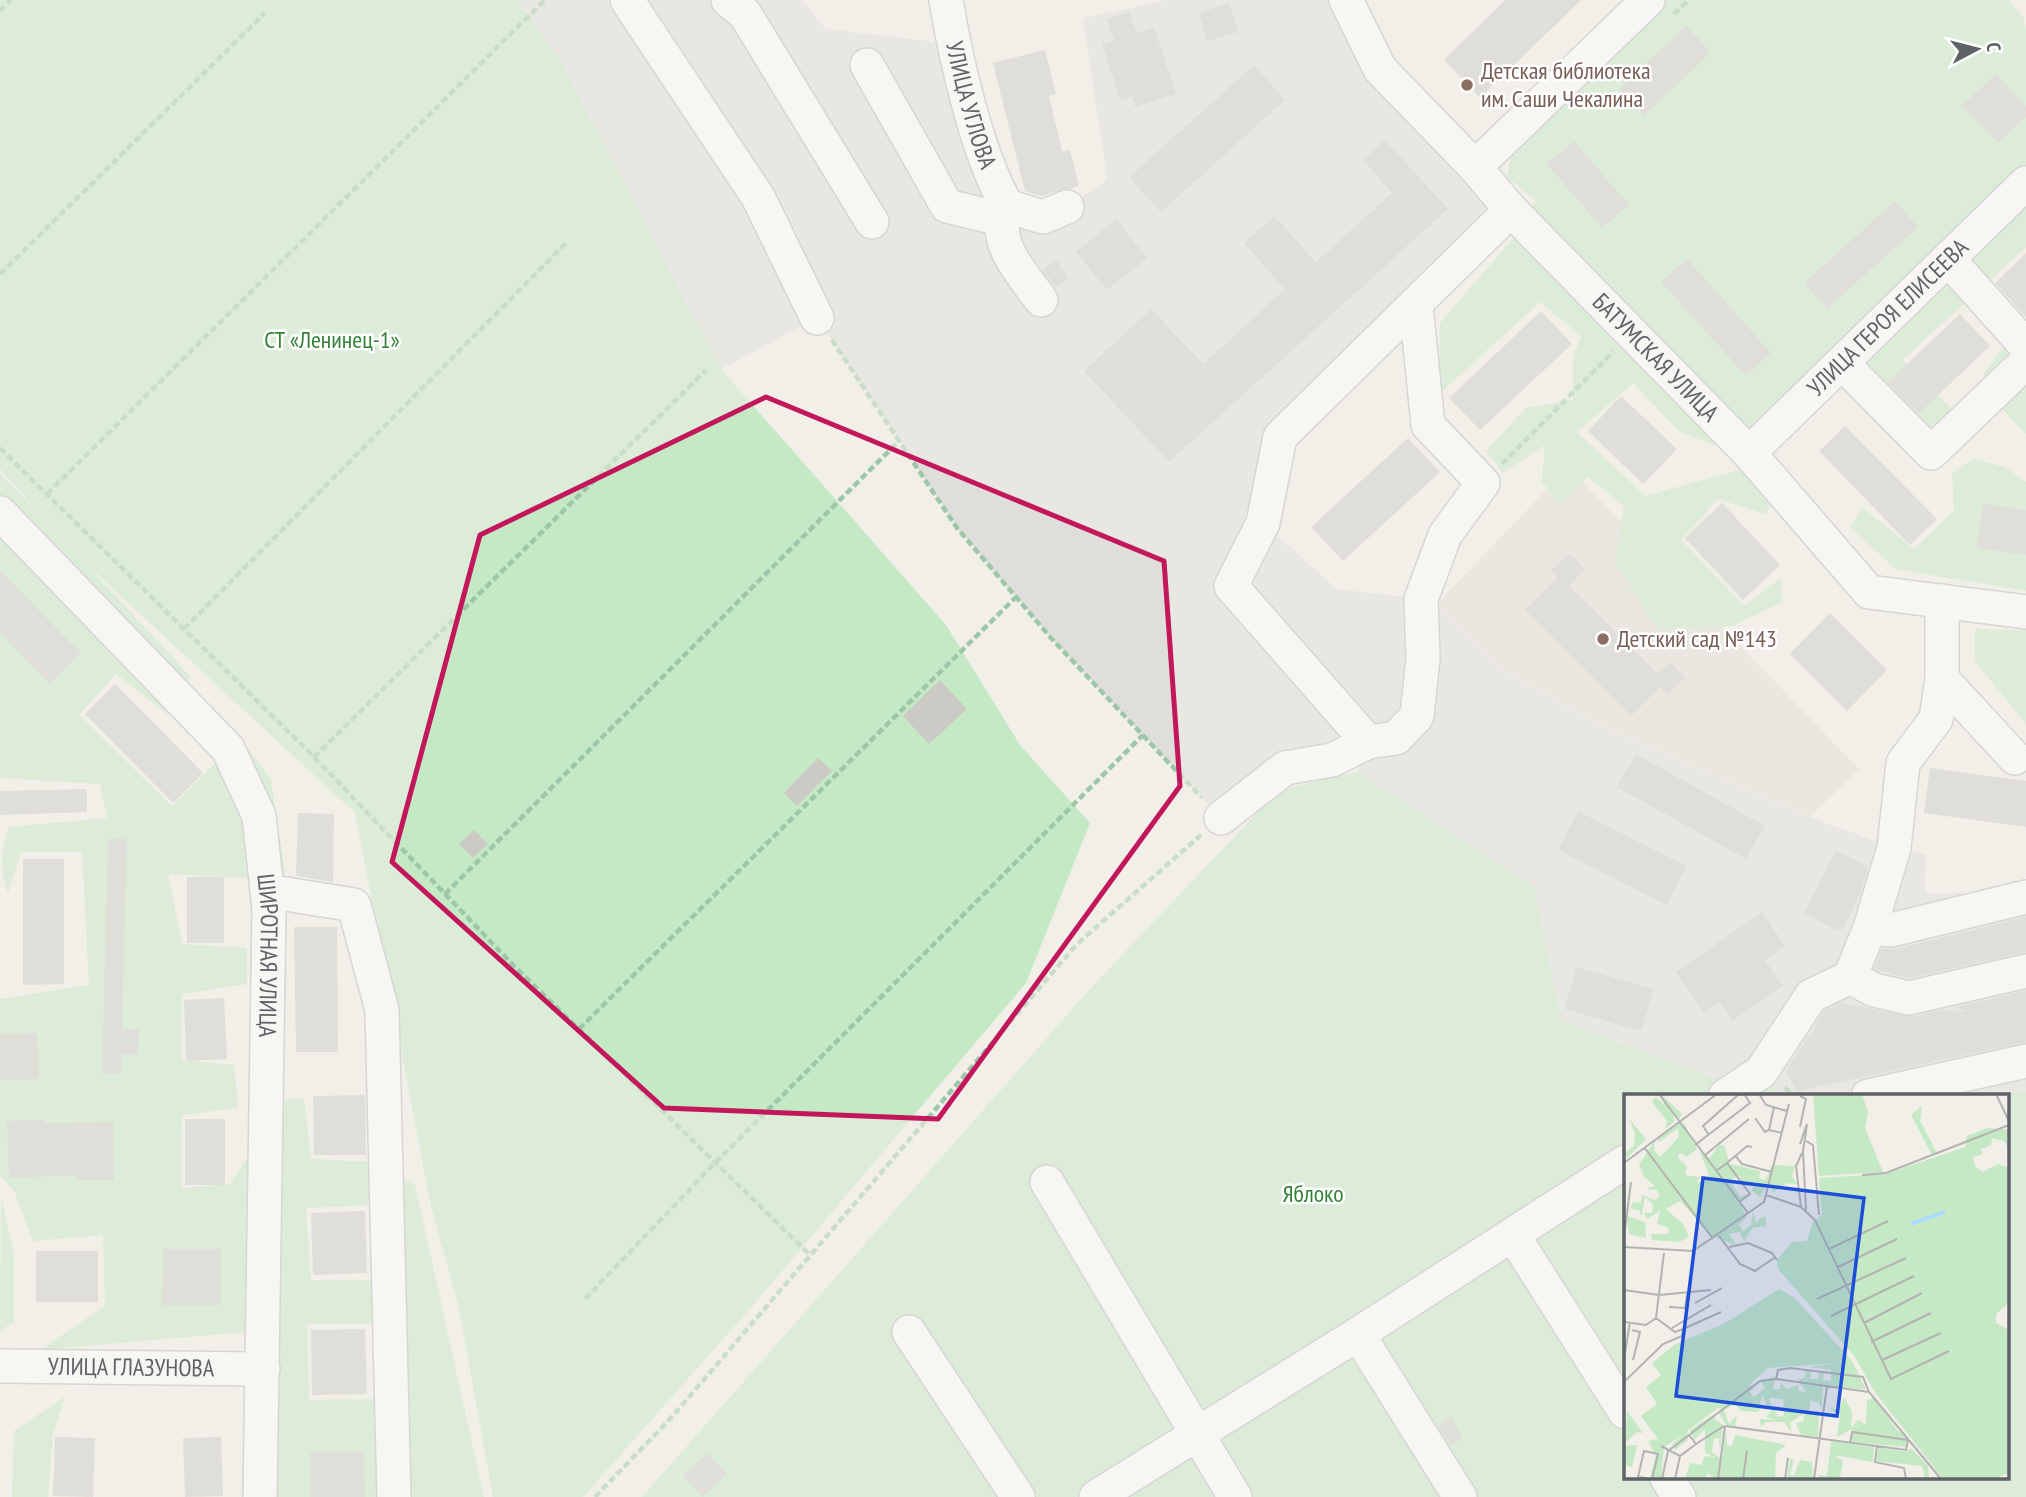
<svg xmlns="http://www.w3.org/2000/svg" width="2026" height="1497" font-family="'PT Sans Narrow',sans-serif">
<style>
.industrial{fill:#e0deda}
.education{fill:#e1ded6}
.green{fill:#c5e8c5}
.building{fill:#cccac5}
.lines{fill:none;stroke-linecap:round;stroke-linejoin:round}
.minor-casing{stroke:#b5b8bc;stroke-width:36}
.path{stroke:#9cc7a9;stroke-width:4.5;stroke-dasharray:7 3.5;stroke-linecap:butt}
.minor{stroke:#fff;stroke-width:33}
.marked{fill:none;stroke:#c2185b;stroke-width:5;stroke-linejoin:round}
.education-dot{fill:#8d6e63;stroke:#fff;stroke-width:2.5}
.labels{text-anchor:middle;stroke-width:5;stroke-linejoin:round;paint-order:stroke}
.education-label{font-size:24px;fill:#785e54;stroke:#fff;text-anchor:start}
.street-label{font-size:24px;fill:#5f6368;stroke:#fff}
.park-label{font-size:24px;fill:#348238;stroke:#fff}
.inset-river{fill:none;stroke:#aadaff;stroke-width:3.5}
.inset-road{fill:none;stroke:#b3b3b1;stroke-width:2}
.view{fill:#1d4ed8;fill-opacity:0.15;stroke:#1d4ed8;stroke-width:3.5}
.inset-edge{fill:none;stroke:#5f6368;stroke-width:3.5}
</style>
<rect width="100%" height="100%" fill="#f1efe8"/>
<path class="industrial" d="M517,0H802L826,29L953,44L1007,206L1067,207L1107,180L1083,18L1167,0H1346L1511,210L1280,437L1263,523L1337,589L1421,599L1436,605L1506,672L1606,728L1810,817L1894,848L1926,854L1925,893H1968L2026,881V1091L1998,1096H1779L1761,1072L1720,1080L1561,1021L1534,887L1357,772L1367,743L1221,818L1051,638L957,528L817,318L721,369L560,60Z"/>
<path class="education" d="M1568,467L1859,769L1810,817L1606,728L1506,672L1436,605Z"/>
<g class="green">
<path d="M0,0H517L560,60L721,369L946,625L1020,745L1090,823L1026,983L755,1303L583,1497H493L459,1308L431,1206L355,813L84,562L191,677L170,716L116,674L79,715L172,806L240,739L271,779L286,880L168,874L182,944L247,948V984L182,994L181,1060L234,1065L238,1108L182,1115L181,1188L230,1184L285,1100L304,1098L311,1159L374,1162L378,1205L306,1208L311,1280H381L377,1324H307L309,1400L386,1399L397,1176L415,1185L484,1497H269L250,1303L244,1332L40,1350L105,1306L103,1235L33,1241L14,1191L0,1176V999L89,985L82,852H21L8,893C0,873 0,847 9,827L107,818L100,784L0,778V473L53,529L0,469Z"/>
<path d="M1662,0H2009L2024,19L2026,29V247L1902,360L1951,408L1933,443L1851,347L1779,413L1714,445L1680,432L1633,383L1577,432L1645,496L1747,468L1776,496L1765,514L1718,499L1681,540L1744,606L1781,578L1782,602L1732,626L1658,629L1615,562L1624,506L1588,477L1560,504L1542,482L1545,445L1503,473L1486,451L1526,408L1573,400V357L1581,336L1540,302L1439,394L1440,323L1510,242L1536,201L1507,177L1513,144Z"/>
<path d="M2002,348L2026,364V434L2005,412L1983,375Z"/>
<path d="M1973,459L2005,467L2026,482V591L1895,569L1850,526L1863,508L1914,549L1954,511L1952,474Z"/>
<path d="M1975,629L2026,630V724L1975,661Z"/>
<path d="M1357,772L1534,887L1561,1021L1720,1080L1752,1053L1779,1096H1625V1478H2007V1096H1998L2026,1091V1497H642L1090,989L1279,790Z"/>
<path d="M1,1196L14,1254V1322L0,1331Z"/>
<path d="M65,1397L53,1434L48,1497H12L14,1431Z"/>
</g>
<g class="building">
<path d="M1505,0H1581L1480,98L1444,60Z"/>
<path d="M1229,3L1238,32L1207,41L1199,13Z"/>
<path d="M1129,12L1136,33L1154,27L1176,94L1135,107L1132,97L1121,101L1102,44L1114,40L1107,19Z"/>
<path d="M1686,26L1711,52L1644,116L1619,89Z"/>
<path d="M1045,50L1056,94L1049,96L1062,151L1070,150L1079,186L1041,196L1025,191L993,63Z"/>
<path d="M1254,65L1285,100L1161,212L1129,177Z"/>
<path d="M1996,74L2026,106V117L1998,143L1962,105Z"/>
<path d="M1385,140L1448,209L1169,462L1084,371L1151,309L1203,364L1285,289L1244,243L1274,216L1316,262L1392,193L1363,160Z"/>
<path d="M1574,141L1629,205L1602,228L1547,164Z"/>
<path d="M1895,201L1918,227L1827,309L1804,283Z"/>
<path d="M1116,219L1147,258L1107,290L1076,252Z"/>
<path d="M2026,253V317L1995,283Z"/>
<path d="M1687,259L1771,353L1746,376L1661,282Z"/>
<path d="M1056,260L1069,278L1056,287L1043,270Z"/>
<path d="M1541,311L1572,344L1480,430L1449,398Z"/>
<path d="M1960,314L1990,346L1919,413L1888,382Z"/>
<path d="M1621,396L1677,449L1643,484L1588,431Z"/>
<path d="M1845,426L1937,519L1910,545L1819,451Z"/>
<path d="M1408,438L1440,472L1343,561L1311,527Z"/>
<path d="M1722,503L1780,565L1743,600L1685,538Z"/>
<path d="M1983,504L2026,510V555L1977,548Z"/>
<path d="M1569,553L1585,569L1569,586L1658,674L1670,662L1685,677L1668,695L1660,687L1631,716L1525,610L1558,577L1551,570Z"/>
<path d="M0,571L81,653L50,684L0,633Z"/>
<path d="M1830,613L1887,670L1847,711L1790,654Z"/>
<path d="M940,680L967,709L929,744L903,716Z"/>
<path d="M115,684L203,773L173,803L85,714Z"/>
<path d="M1636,754L1765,826L1746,859L1617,787Z"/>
<path d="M818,758L832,771L797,806L784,793Z"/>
<path d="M1930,768L2026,781V827L1924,813Z"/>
<path d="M87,789V812L0,815V791Z"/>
<path d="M1578,811L1687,866L1667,905L1558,850Z"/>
<path d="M298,813L334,814L333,882L296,876Z"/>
<path d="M474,830L488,844L473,858L459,844Z"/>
<path d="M108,839H127L122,1029H139L138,1055L122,1054L121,1074H102Z"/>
<path d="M1836,850L1868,867L1860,894L1843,929H1835L1804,913Z"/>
<path d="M23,859H64V984L23,985Z"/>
<rect x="187" y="877" width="37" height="66"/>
<path d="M1762,912L1785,946L1765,960L1783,986L1732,1021L1720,1002L1704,1013L1676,972Z"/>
<path d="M2026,917V952L1909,978L1875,969L1882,949H1896Z"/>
<path d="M294,927H337L338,1052H296Z"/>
<path d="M1576,967L1654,989L1641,1031L1565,1009Z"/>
<path d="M2026,991V1042L1797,1091L1786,1072L1808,1036L1814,1034L1816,1024L1824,1011L1841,1003L1913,1017L1941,1010L1967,1012L1955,1007Z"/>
<path d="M224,998L227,1059L186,1061L184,1000Z"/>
<path d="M37,1033L39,1079L0,1080V1034Z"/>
<path d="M365,1095L366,1155H314L313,1096Z"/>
<rect x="185" y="1119" width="40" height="66"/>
<path d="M45,1120V1123L113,1122L114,1180H77V1175L9,1178L7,1121Z"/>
<path d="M365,1211L367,1273L313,1275L311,1213Z"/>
<path d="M163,1249H221V1305H162Z"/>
<rect x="36" y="1251" width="62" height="51"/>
<path d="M365,1329L367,1394L312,1395L311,1330Z"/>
<path d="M1451,1417L1463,1438L1450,1445L1438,1425Z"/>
<path d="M55,1437L95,1438L93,1497L53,1496Z"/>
<path d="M221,1437L223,1496L185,1497L183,1438Z"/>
<path d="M364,1451L365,1497H311L310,1453Z"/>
<path d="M707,1453L727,1474L703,1497L683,1476Z"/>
</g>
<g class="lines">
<g class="minor-casing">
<g id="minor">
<path d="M627,0L758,197L817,318"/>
<path d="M728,0L745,14L872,222"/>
<path id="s1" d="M946,0C956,60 977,154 1007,206"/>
<path id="s2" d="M1346,0L1380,69L1475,167L1511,210L1749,453L1869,592L2026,612"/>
<path d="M867,65L947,206L1000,219"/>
<path d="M1475,167L1648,0"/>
<path d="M1007,206C990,241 1021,272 1041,300"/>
<path d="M1007,206L1043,217L1067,207"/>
<path d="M1948,259L2026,346"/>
<path d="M1842,363L1931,453L2026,362"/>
<path id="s3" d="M1749,453L2026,183"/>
<path id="s4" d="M0,513L228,749L259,816L269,909L260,1497"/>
<path d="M1942,679L2015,758"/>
<path d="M1368,742L1231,586L1263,523L1280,437L1511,210"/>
<path d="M1221,818L1285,768L1332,760L1368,742L1396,738L1417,716L1423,658L1421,599L1445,535L1483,483L1428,425L1416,306"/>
<path d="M267,891L354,905L382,1010L394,1497"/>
<path d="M1870,928L1891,930L2026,897"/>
<path d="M1850,977L1874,990L1909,998L2026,971"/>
<path d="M1725,1096L1761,1072L1811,996L1850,977L1870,928L1894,848L1903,763L1936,719L1942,679V601"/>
<path d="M1868,1096L2026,1061"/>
<path d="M1047,1182L1235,1497"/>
<path d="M1513,1235L1625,1412"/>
<path d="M909,1332L1018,1497"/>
<path d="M1358,1334L1460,1497"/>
<path id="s5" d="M0,1366L263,1369"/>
<path d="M1667,1478L1679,1497"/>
<path d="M1096,1497L1358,1334L1625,1162"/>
</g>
</g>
<g class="path">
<path d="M0,11L11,0"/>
<path d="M1674,14L1689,0"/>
<path d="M0,274L265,13"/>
<path d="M832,340L957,528L1051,638L1202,798"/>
<path d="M0,448L314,757L515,967L810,1255"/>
<path d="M1502,464L1614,351"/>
<path d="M47,494L545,0"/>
<path d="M184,629L567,242"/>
<path d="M314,757L706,370"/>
<path d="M445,894L899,441"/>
<path d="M579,1029L1016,597"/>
<path d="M1785,1087L1792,1096"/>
<path d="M585,1299L715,1163L1143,735"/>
<path d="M595,1497L671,1418L1077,944L1201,835"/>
</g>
<use href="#minor" class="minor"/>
</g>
<path d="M0 0H2026V1497H0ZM766,397L1164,561L1180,786L938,1119L664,1108L392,862L480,535Z" fill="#f1efe8" fill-opacity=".55" fill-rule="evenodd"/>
<path class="marked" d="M766,397L1164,561L1180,786L938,1119L664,1108L392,862L480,535Z"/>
<g class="education-dot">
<circle cx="1467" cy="85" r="7"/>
<circle cx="1603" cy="639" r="7"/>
</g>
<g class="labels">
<g class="education-label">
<text x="1481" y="79">Детская библиотека<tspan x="1481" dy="28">им. Саши Чекалина</tspan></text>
<text x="1617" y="647">Детский сад №143</text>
</g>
<g class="street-label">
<text dy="8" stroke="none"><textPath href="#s1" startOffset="108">УЛИЦА УГЛОВА</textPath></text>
<text dy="8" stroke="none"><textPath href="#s3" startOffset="194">УЛИЦА ГЕРОЯ ЕЛИСЕЕВА</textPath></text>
<text dy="8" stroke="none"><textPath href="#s2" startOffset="476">БАТУМСКАЯ УЛИЦА</textPath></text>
<text dy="8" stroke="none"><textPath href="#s4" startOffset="542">ШИРОТНАЯ УЛИЦА</textPath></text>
<text dy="8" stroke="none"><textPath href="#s5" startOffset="131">УЛИЦА ГЛАЗУНОВА</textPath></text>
</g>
<g class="park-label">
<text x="332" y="348">СТ «Ленинец-1»</text>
<text x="1313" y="1202">Яблоко</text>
</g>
</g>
<g transform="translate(1624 1094)">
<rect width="385" height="385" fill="#f1efe8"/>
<path d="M37,0L58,20L55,25L50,19V28L41,35L43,27L28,8L31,3L40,10ZM189,0H238L244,18L241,34L259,78L195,82ZM298,12L296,27L313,59L308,61L287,21ZM5,25L22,45L0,67V60L10,52L11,39ZM54,30H60L73,55L63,63L56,59L53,63L63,72L61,81L76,83L73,89L86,84L76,58L86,64L95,51H100L106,70L136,77L135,84L141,86L148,71L171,72L168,82L174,91L164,89L149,98L143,89L133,110L136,103L127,96L133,87L119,93L116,82L105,86L116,102L125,100L115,107L123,123L115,131L119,137L127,131L129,117L132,128L140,122L138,118L142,124V132L128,134L120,148L116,138L105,140L113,152L87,141L56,107L42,115L59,130L65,143L55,148L28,146L27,140H44L45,134L33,130L36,117L23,125L20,119H28L29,110L21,103L17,125L16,117L7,114L4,119L9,108L17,109L18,101L31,106L36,102L33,96L21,95L31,92L20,83L15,71L31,46L30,56L36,63L55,43L54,34L35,48L33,44ZM363,34L385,36V55L380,47L368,44L367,51L357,55L359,60L349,63L351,72L359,78L374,70L385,74V209L372,220V229L385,236V379L370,385H319L250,297L231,263L154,175L153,166L168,148L183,147L189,127L198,121L195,84L262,80L341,53L343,42ZM3,122L21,128L22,144L5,140ZM155,195L171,204L228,267L242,295L199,293L198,315L194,308L186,307V315L166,329L168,339L160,328H142L137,333L136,325L152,326L142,323L150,313L154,323L160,321L159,305L145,304L148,313L145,315L138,301L135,318L117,317L111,310L100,316L105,330L113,321L111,332L102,331L95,319L100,315L94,314L63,337L64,346L51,356L48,350L60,340L40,353L37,385H14L15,381L26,384L32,361L24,347L34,345L17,322L33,310L22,293L37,281L28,269L50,251L101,229ZM216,269L185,273L207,276V287L199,286L200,279L195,278L194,285H186L187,277H182L181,283L174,286L182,298L175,297L174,291L162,295L157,288L156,295H149L151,283L135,286L141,294L130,303L126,298L131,293L125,291L144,274ZM220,303L228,318L227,334L234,326L242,331L243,306L250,304L274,337L282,341V353L228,348V335L213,343L216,321L203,313L215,316ZM3,317L19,339L13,338L2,348V352L13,351L8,373L0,371ZM181,317L195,318L194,343L177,341L172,329L179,328ZM87,322L99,331L96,356L95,344H90L88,358L96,364L93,385L83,379L82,385H61L66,369L77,371L81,362L91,363L81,359V335L70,346L66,336ZM102,335L103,351L108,352L111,341L162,351L152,359L151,385H95ZM207,347L250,353L249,368L210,361L219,367L216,383L197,385L193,380L203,382ZM255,353L282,358L287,354L304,372L305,385H295L301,383L298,372L252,367ZM166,365L170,366L166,380L170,382L176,366L188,368L189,385H163Z" fill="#c5e8c5" fill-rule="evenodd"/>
<path class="inset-river" d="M287,130L321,118"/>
<path class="inset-road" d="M35,0L124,119M135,0L142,11L163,17M372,0L385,27M176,2L182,5L176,33M150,13L145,36L158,39M131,24L141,38L145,36M85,41L79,32L115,0M182,47L189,51L195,121M176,50L183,30M71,51L126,9L120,0M20,53L89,145M111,61L118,70L148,78M80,62L125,25M0,69L93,0M103,69L123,52L128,53M92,77L103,69L126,100L115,108M238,81L262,79L385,31M142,101L177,113L191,126L267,285L325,257M177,113L172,72L178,59M182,116L179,57L183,30M1,135L7,88M95,142L116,170L131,177L150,164M0,153L69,157L140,108L165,10M105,153L124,149L148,159L153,166M205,155L264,127M214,173L273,145M0,196L35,201L87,196M193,205L282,164M71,209L98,194M45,213L61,214L63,200M207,222L290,182M32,224L40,159M0,228L22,231L32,224L51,238L59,235M240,229L298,199M48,234L87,211M8,236L16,238L9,266M247,248L307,219M0,265L6,228M258,266L317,239M152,285L154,276L166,274L239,283L245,298L317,385M0,288L39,250L58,242L59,235L97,218M101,332L282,356L284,346M65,341L72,350L100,332M226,349L228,338L284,346M37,352L56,362L72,350M253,352L251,368L280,374L282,385M23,385L14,383L20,357L34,360L28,385M38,385L44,357L136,287L153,285L245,298M51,385L56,362M94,385L101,332M119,385L123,357M161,385L164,364M190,385L203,292"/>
<path class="view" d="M79,84L240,104L213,322L52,302Z"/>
<rect width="385" height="385" class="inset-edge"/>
</g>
<g transform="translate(1977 49) rotate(83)" stroke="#ffffff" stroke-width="5" paint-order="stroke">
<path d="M0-5L12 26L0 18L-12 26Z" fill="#5f6368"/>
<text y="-10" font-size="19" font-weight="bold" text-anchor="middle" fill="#5f6368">С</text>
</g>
</svg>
